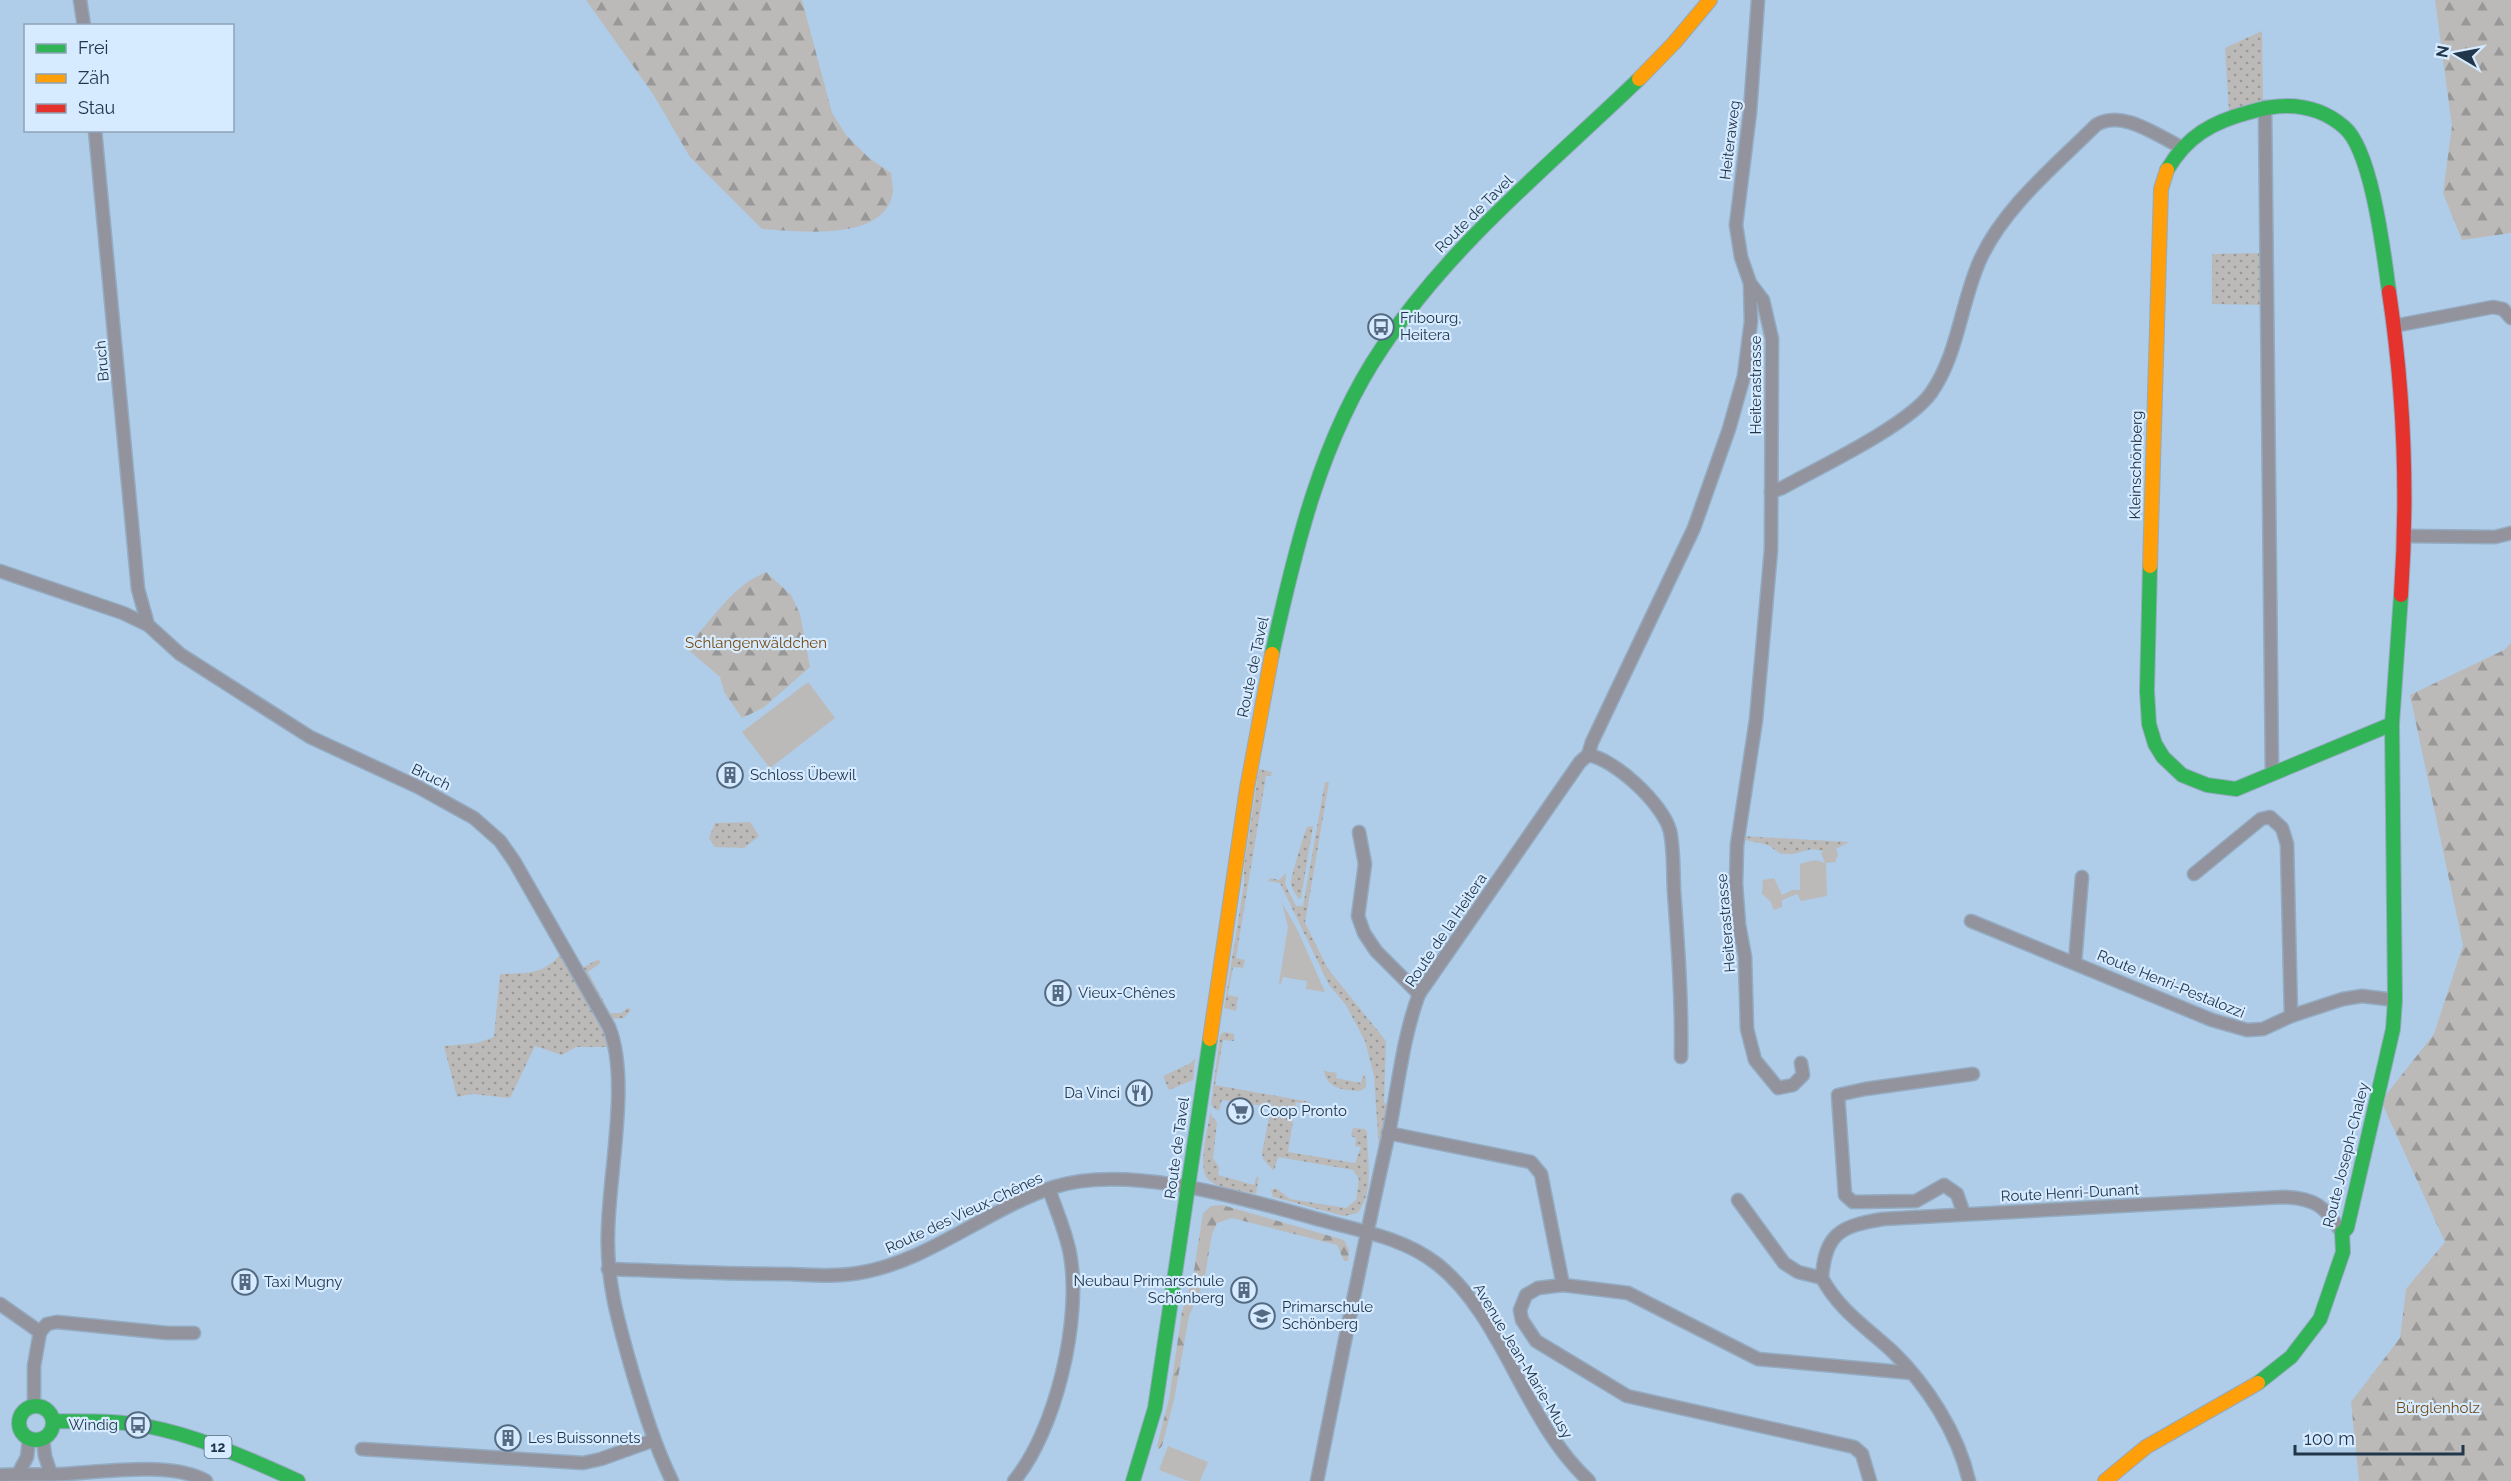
<svg xmlns="http://www.w3.org/2000/svg" width="2511" height="1481" font-family="Raleway,sans-serif">
<style>
.grass{fill:url(#grass-dots)}
.forest{fill:url(#forest-firs)}
.park{fill:#bcbab8}
.lines{fill:none;stroke-linecap:round;stroke-linejoin:round}
.street-casing{stroke:#94abc1;stroke-width:15}
.fast-casing{stroke:#94abc1;stroke-width:16}
.slow-casing{stroke:#94abc1;stroke-width:16}
.jam-casing{stroke:#94abc1;stroke-width:16}
.street{stroke:#92939c;stroke-width:12}
.fast{stroke:#30b455;stroke-width:14}
.slow{stroke:#ff9f0a;stroke-width:14}
.jam{stroke:#e5322d;stroke-width:14}
.labels{text-anchor:middle;stroke-width:4.5;stroke-linejoin:round;paint-order:stroke}
.shield{fill:#d6ebff;stroke:#576c80;stroke-width:1.5}
.shield-label{font-size:14px;font-weight:bold;fill:#21364a}
.street-label{font-size:15px;fill:#21364a;stroke:#d6ebff}
.poi-label{font-size:15px;fill:#21364a;stroke:#d6ebff;text-anchor:start}
.park-label{font-size:15px;fill:#744a13;stroke:#d6ebff}
</style>
<defs>
<pattern id="grass-dots" width="8" height="8" patternUnits="userSpaceOnUse" patternTransform="scale(1.5)"><rect width="8" height="8" fill="#bcbab8"/><path d="M2 2h.1M6 6h.1" fill="none" stroke="#989898" stroke-width="1.8" stroke-linecap="round"/></pattern>
<pattern id="forest-firs" width="22" height="20" patternUnits="userSpaceOnUse" patternTransform="scale(1.5)"><rect width="22" height="20" fill="#bcbab8"/><path d="M5 1l3.5 6h-7zM16 11l3.5 6h-7z" fill="#989898"/></pattern>
</defs>
<rect width="100%" height="100%" fill="#afcce8"/>
<g class="grass">
<path d="M2262,31L2263,100L2229,111L2225,48Z"/>
<path d="M2260,253V305L2212,304V254Z"/>
<path d="M1259,769L1272,772L1271,776H1266L1236,958L1245,960L1243,968L1233,967L1228,995L1238,997L1236,1011L1224,1008L1244,884V867Z"/>
<path d="M1325,782H1329L1305,923L1328,969L1386,1041L1384,1103L1388,1104L1379,1150L1374,1076L1365,1041L1346,1005L1329,985L1280,883L1268,881L1270,878L1279,880L1286,873L1285,884L1296,906H1303Z"/>
<path d="M750,822L759,836L744,848L715,847L709,838L715,823Z"/>
<path d="M1313,826L1301,898L1299,899C1296,895 1291,888 1291,882C1291,877 1305,830 1307,827Z"/>
<path d="M1741,836L1849,842L1838,848L1828,847L1823,851L1812,849L1793,854H1781L1768,845L1741,839Z"/>
<path d="M561,954L601,1021L609,1047H576L562,1055L535,1046L510,1098L472,1094L457,1097L444,1046L477,1043L494,1037L500,974C526,973 543,975 561,954Z"/>
<path d="M597,960L601,961L599,964L588,972L610,1013H621L629,1007L631,1010L624,1018L612,1019L607,1016L580,969Z"/>
<path d="M1224,1032L1234,1034V1041L1223,1040L1215,1085L1310,1102V1105L1296,1102L1288,1152L1355,1163L1361,1147L1355,1146L1356,1138L1351,1136L1353,1128L1365,1129L1367,1132C1367,1159 1375,1189 1358,1213L1344,1216L1273,1197L1271,1190L1276,1188L1290,1199L1346,1208L1356,1200L1359,1179L1353,1170L1278,1157L1274,1171L1263,1159L1262,1153L1271,1107L1222,1100L1219,1110H1216L1211,1105L1220,1035Z"/>
<path d="M1195,1058L1193,1080L1169,1090L1163,1076L1191,1063Z"/>
<path d="M1324,1071L1337,1073L1336,1078L1361,1083L1363,1074L1366,1079V1087L1360,1091C1344,1090 1327,1089 1324,1071Z"/>
<path d="M1210,1113L1217,1123L1213,1158L1219,1167L1218,1175L1254,1185L1256,1178L1259,1176L1256,1194C1243,1191 1221,1189 1210,1181C1196,1172 1208,1129 1210,1113Z"/>
</g>
<g class="forest">
<path d="M586,0H802L832,113L846,135L869,158L891,173C891,179 893,186 893,192C885,243 798,231 762,229L690,157L653,94Z"/>
<path d="M2435,0H2511V233L2462,240L2443,193L2452,126Z"/>
<path d="M766,572L791,595L800,614L810,667L763,708L742,718L724,692L720,677L685,647C706,628 722,601 745,584C751,579 759,576 766,572Z"/>
<path d="M2511,643V1481H2359L2351,1402L2400,1338L2406,1289L2445,1242L2381,1101L2434,1034L2463,945L2410,695L2504,650Z"/>
<path d="M1222,1205L1344,1240L1349,1250L1348,1261H1344L1337,1245L1232,1218L1217,1223L1212,1234L1204,1282L1189,1316L1174,1400L1162,1446L1159,1449L1157,1446L1169,1399L1182,1312L1193,1277L1203,1213L1211,1206Z"/>
</g>
<g class="park">
<path d="M808,682L835,718L770,768L742,732Z"/>
<path d="M1828,847H1836L1838,855L1835,862L1826,863L1827,896L1801,901L1797,894L1782,900V907L1774,910L1770,901L1762,894L1763,880L1774,878L1782,895L1792,890H1800V864L1815,860L1825,863L1821,853Z"/>
<path d="M1282,903L1297,929L1325,992L1306,989L1307,981L1283,977L1281,984L1279,983L1288,927Z"/>
<path d="M1168,1446L1208,1462L1200,1481H1188L1159,1470Z"/>
</g>
<g class="lines">
<g class="street-casing">
<g id="street">
<path d="M80,0L84,26"/>
<path d="M2265,107L2272,774"/>
<path d="M95,130L138,589L148,625L180,654L310,737L418,787L474,818L500,841L514,861L609,1027C630,1079 609,1173 608,1231C606,1283 619,1324 633,1374C644,1410 655,1446 672,1481"/>
<path d="M1750,283L1763,300L1772,339L1771,550L1756,720L1737,845L1736,884L1739,925L1745,957L1747,1029L1755,1060L1778,1088L1793,1085L1803,1075L1801,1063"/>
<path d="M2394,326L2493,307L2503,309L2511,318"/>
<path d="M1771,492L1782,488C1820,467 1907,426 1931,393C1958,355 1961,302 1980,260C2004,207 2055,166 2096,125C2122,109 2156,135 2181,147"/>
<path d="M2405,536L2495,537L2511,533"/>
<path d="M0,571L123,613L148,625"/>
<path d="M1588,755L1592,742L1694,528L1729,429L1744,376L1751,321L1750,283L1741,257L1736,225L1750,112L1758,0"/>
<path d="M1359,832L1365,864L1358,916L1364,933L1376,951L1419,994"/>
<path d="M2194,874L2261,819L2270,817L2282,828L2287,844L2291,1016"/>
<path d="M1971,921L2212,1020L2247,1030L2263,1029L2291,1016L2343,999L2362,996L2395,1000"/>
<path d="M2075,962L2082,877"/>
<path d="M1388,1133L1531,1162L1541,1174L1563,1285L1628,1293L1758,1359L1912,1373"/>
<path d="M1738,1200L1784,1263L1798,1272L1822,1278C1839,1310 1867,1328 1892,1351C1927,1385 1958,1433 1969,1481"/>
<path d="M1964,1214L1957,1194L1944,1185L1916,1201L1853,1202L1845,1195L1838,1095L1865,1089L1973,1074"/>
<path d="M608,1269C669,1271 729,1274 790,1274C812,1275 836,1277 858,1273C926,1263 989,1208 1054,1187C1129,1163 1248,1200 1321,1220C1361,1231 1404,1238 1437,1264C1504,1317 1523,1420 1589,1481"/>
<path d="M1822,1278C1825,1233 1841,1226 1883,1219L2283,1197C2315,1198 2325,1206 2342,1233"/>
<path d="M1563,1285L1538,1288L1526,1295L1520,1310L1522,1320L1536,1341L1627,1396L1854,1447L1862,1454L1870,1481"/>
<path d="M0,1304L40,1332L47,1324L57,1322L167,1333H194"/>
<path d="M34,1406V1366L40,1332"/>
<path d="M43,1439L45,1456L51,1474"/>
<path d="M362,1449L583,1463L601,1459L654,1440"/>
<path d="M18,1474L27,1457L29,1439"/>
<path d="M0,1475C22,1474 43,1475 65,1474C102,1472 173,1461 206,1481"/>
<path d="M1014,1481C1056,1430 1082,1319 1070,1254C1066,1232 1056,1210 1049,1189"/>
<path d="M1317,1481C1340,1366 1362,1251 1388,1137C1398,1089 1402,1040 1419,994L1580,762L1588,755C1615,759 1663,804 1670,831C1674,849 1673,872 1674,891C1678,946 1682,1001 1681,1057"/>
</g>
</g>
<g class="fast-casing">
<g id="fast">
<path d="M2167,170C2187,136 2212,122 2250,112C2283,102 2316,103 2344,127C2372,150 2384,255 2389,292"/>
<path d="M2150,566L2147,691L2149,724L2155,744L2163,757L2182,775L2207,785L2236,789L2392,724"/>
<path d="M1272,654C1295,549 1321,438 1382,348C1451,244 1550,165 1639,79"/>
<path d="M2258,1383L2291,1357L2320,1319L2343,1252L2342,1233L2347,1228L2393,1029L2395,1000L2392,724L2401,595"/>
<circle cx="36" cy="1423" r="17"/>
<path d="M53,1421C84,1422 115,1420 146,1426C199,1436 249,1459 298,1481"/>
<path d="M1133,1481L1155,1408L1210,1039"/>
</g>
</g>
<g class="slow-casing">
<g id="slow">
<path d="M1639,79L1674,43L1710,0"/>
<path d="M2150,566L2161,189L2167,170"/>
<path d="M1210,1039L1247,788L1272,654"/>
<path d="M2105,1481L2146,1447L2258,1383"/>
</g>
</g>
<g class="jam-casing">
<path id="jam" d="M2389,292C2404,392 2408,494 2401,595"/>
</g>
<use href="#street" class="street"/>
<use href="#fast" class="fast"/>
<use href="#slow" class="slow"/>
<use href="#jam" class="jam"/>
</g>
<defs>
<g id="bus-ring" transform="scale(1.35)"><circle r="9.5" fill="#d6ebff" stroke="#536a81" stroke-width="1.5"/><path d="M-5-6H5V4H4V6H2V4H-2V6H-4V4H-5ZM-3.5-4V0h7V-4ZM-3.5 1.2v1.5H-2V1.2ZM2 1.2v1.5H3.5V1.2Z" fill="#536a81"/></g>
<g id="building-ring" transform="scale(1.35)"><circle r="9.5" fill="#d6ebff" stroke="#536a81" stroke-width="1.5"/><path d="M-4-6H4V6H1V3H-1V6H-4ZM-2.5-4.3h1.7v1.8h-1.7ZM.8-4.3h1.7v1.8H.8ZM-2.5-1h1.7V.8h-1.7ZM.8-1h1.7V.8H.8Z" fill="#536a81"/></g>
<g id="restaurant-ring" transform="scale(1.35)"><circle r="9.5" fill="#d6ebff" stroke="#536a81" stroke-width="1.5"/><path d="M-5-6h1v4h1v-4h1v4h1v-4h1v5L-1.5 .5V6h-2V.5L-5-1ZM5-6V6H3V1.5H1.5Q1.5-4 5-6Z" fill="#536a81"/></g>
<g id="supermarket-ring" transform="scale(1.35)"><circle r="9.5" fill="#d6ebff" stroke="#536a81" stroke-width="1.5"/><path d="M-6-5.5h2.5l.6 2H6L4.5 2H-2.5L-4.4-4H-6ZM-1.5 3.2a1.3 1.3 0 1 0 .1 0ZM3 3.2a1.3 1.3 0 1 0 .1 0Z" fill="#536a81"/></g>
<g id="school-ring" transform="scale(1.35)"><circle r="9.5" fill="#d6ebff" stroke="#536a81" stroke-width="1.5"/><path d="M0-5L7-2L0 1L-7-2ZM-4 1L0 2.5L4 1V4Q0 6-4 4Z" fill="#536a81"/></g>
</defs>
<g fill-rule="evenodd">
<use href="#bus-ring" x="1381" y="327"/>
<use href="#building-ring" x="730" y="775"/>
<use href="#building-ring" x="1058" y="993"/>
<use href="#restaurant-ring" x="1139" y="1093"/>
<use href="#supermarket-ring" x="1240" y="1111"/>
<use href="#building-ring" x="245" y="1282"/>
<use href="#building-ring" x="1244" y="1290"/>
<use href="#school-ring" x="1262" y="1316"/>
<use href="#bus-ring" x="138" y="1425"/>
<use href="#building-ring" x="508" y="1438"/>
</g>
<g class="labels">
<rect class="shield" x="204.5" y="1436" width="27" height="22" rx="4.5"/>
<g class="shield-label">
<text x="218" y="1452">12</text>
</g>
<g class="street-label">
<text transform="translate(1730 140) rotate(-83)" y="5">Heiteraweg</text>
<text transform="translate(1474 214) rotate(-45)" y="5">Route de Tavel</text>
<text transform="translate(102 361) rotate(-95)" y="5">Bruch</text>
<text transform="translate(1756 385) rotate(-90)" y="5">Heiterastrasse</text>
<text transform="translate(2136 465) rotate(-89)" y="5">Kleinschönberg</text>
<text transform="translate(1253 667) rotate(-78)" y="5">Route de Tavel</text>
<text transform="translate(431 777) rotate(26)" y="5">Bruch</text>
<text transform="translate(1726 923) rotate(-95)" y="5">Heiterastrasse</text>
<text transform="translate(1446 930) rotate(-56)" y="5">Route de la Heitera</text>
<text transform="translate(2171 984) rotate(22)" y="5">Route Henri-Pestalozzi</text>
<text transform="translate(1177 1148) rotate(-82)" y="5">Route de Tavel</text>
<text transform="translate(2346 1155) rotate(-76)" y="5">Route Joseph-Chaley</text>
<text transform="translate(2070 1193) rotate(-3)" y="5">Route Henri-Dunant</text>
<text transform="translate(964 1213) rotate(-25)" y="5">Route des Vieux-Chênes</text>
<text transform="translate(1523 1361) rotate(59)" y="5">Avenue Jean-Marie-Musy</text>
</g>
<g class="poi-label">
<text x="1400" y="323">Fribourg,<tspan x="1400" dy="17">Heitera</tspan></text>
<text x="750" y="780">Schloss Übewil</text>
<text x="1078" y="998">Vieux-Chênes</text>
<text x="1120" y="1098" text-anchor="end">Da Vinci</text>
<text x="1260" y="1116">Coop Pronto</text>
<text x="1224" y="1286" text-anchor="end">Neubau Primarschule<tspan x="1224" dy="17">Schönberg</tspan></text>
<text x="264" y="1287">Taxi Mugny</text>
<text x="1282" y="1312">Primarschule<tspan x="1282" dy="17">Schönberg</tspan></text>
<text x="118" y="1430" text-anchor="end">Windig</text>
<text x="528" y="1443">Les Buissonnets</text>
</g>
<g class="park-label">
<text x="756" y="648">Schlangenwäldchen</text>
<text x="2438" y="1413">Bürglenholz</text>
</g>
</g>
<rect x="24" y="24" width="210" height="108" fill="#d6ebff" stroke="#8ea3b7" stroke-width="1.5"/>
<rect x="36" y="44" width="30" height="9" fill="#30b455" stroke="#8ea3b7" stroke-width="1.5"/>
<text x="78" y="54" font-size="18" fill="#21364a">Frei</text>
<rect x="36" y="74" width="30" height="9" fill="#ff9f0a" stroke="#8ea3b7" stroke-width="1.5"/>
<text x="78" y="84" font-size="18" fill="#21364a">Zäh</text>
<rect x="36" y="104" width="30" height="9" fill="#e5322d" stroke="#8ea3b7" stroke-width="1.5"/>
<text x="78" y="114" font-size="18" fill="#21364a">Stau</text>
<g transform="translate(2457 54) rotate(280)" stroke="#d6ebff" stroke-width="4.5" paint-order="stroke">
<path d="M0-4.5L10 22L0 15L-10 22Z" fill="#21364a"/>
<text y="-9" font-size="16" font-weight="bold" text-anchor="middle" fill="#21364a">N</text>
</g>
<path d="M2295 1445v9h168v-9" fill="none" stroke="#21364a" stroke-width="3"/>
<text x="2304" y="1445" font-size="18" fill="#21364a" stroke="#d6ebff" stroke-width="4.5" paint-order="stroke">100 m</text>
</svg>
